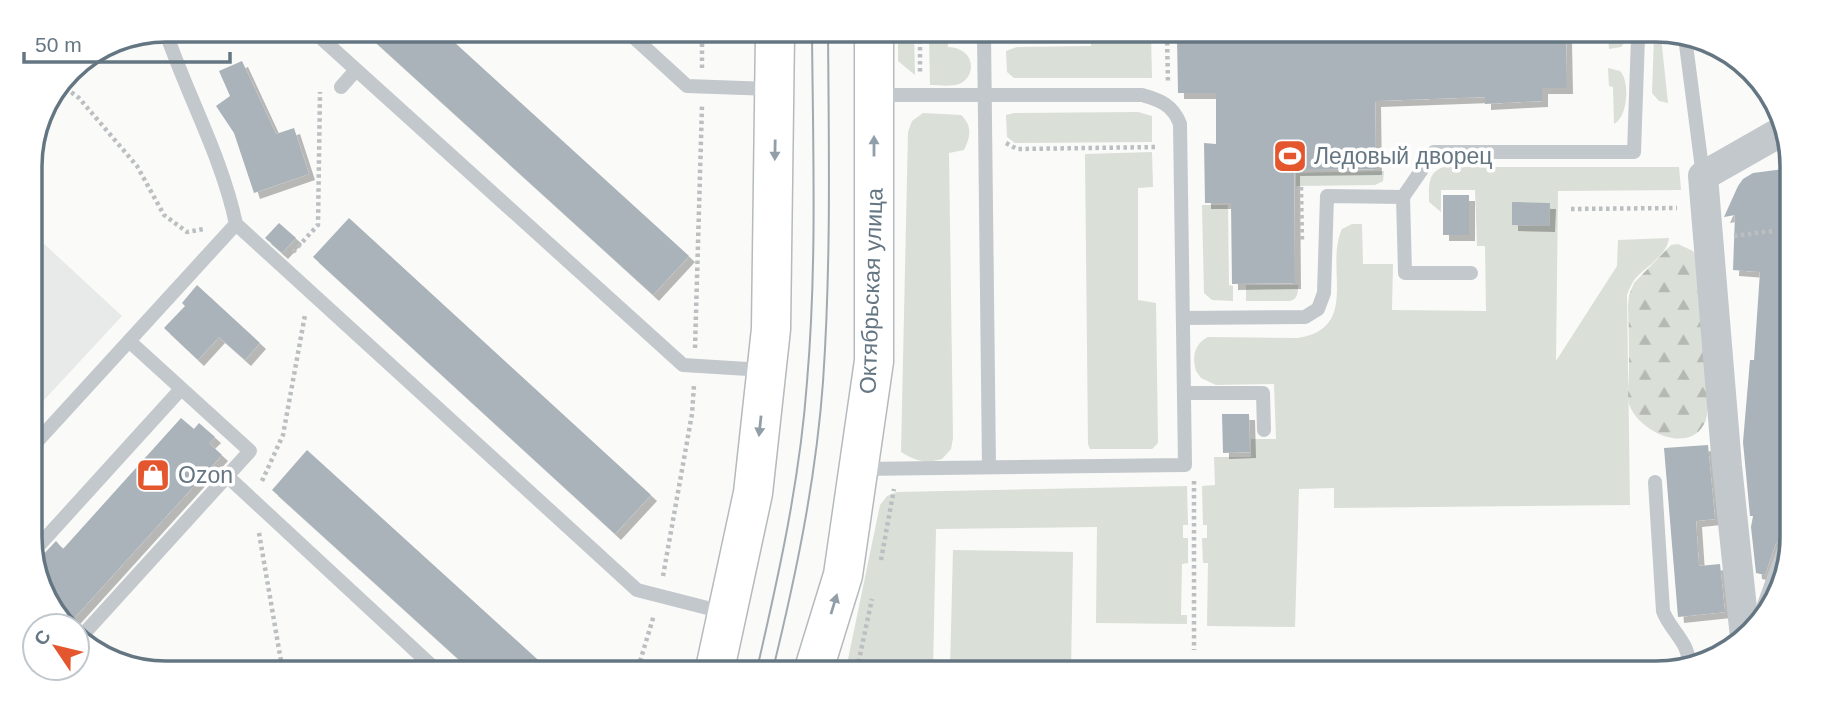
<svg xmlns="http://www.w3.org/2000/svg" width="1822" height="703" font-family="Helvetica,sans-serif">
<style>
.built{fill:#e8e9e9}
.grass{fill:#dadfd7}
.forest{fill:url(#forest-firs)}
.building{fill:#aab3b9;filter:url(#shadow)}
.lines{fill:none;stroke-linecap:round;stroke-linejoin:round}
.primary-casing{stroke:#b5babe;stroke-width:41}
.path{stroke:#bbbfc2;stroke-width:4.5;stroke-dasharray:3.5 3.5;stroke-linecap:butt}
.lane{stroke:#c3c8cc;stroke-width:14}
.street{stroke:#c3c8cc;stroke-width:30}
.primary{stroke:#fff;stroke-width:38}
.tram{stroke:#a2aab0;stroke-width:2}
.oneway{fill:#939fa8}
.labels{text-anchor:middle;stroke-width:7;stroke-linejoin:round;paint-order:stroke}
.poi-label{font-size:23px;fill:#657683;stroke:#fff;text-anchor:start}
.street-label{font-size:23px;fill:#657683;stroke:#fff}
.rim{fill:none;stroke:#657683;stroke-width:3.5}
</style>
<defs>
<pattern id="forest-firs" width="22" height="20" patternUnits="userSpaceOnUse" patternTransform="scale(1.75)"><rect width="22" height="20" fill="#dadfd7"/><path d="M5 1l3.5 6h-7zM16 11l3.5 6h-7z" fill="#b4b9b4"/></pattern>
<filter id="shadow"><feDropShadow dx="6" dy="6" stdDeviation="0" flood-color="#0004"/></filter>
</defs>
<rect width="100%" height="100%" fill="#fafaf8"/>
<path class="built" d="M30,231L122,316L31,414Z"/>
<g class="grass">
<path d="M898,33H914L915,75L898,61Z"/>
<path d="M929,33L948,34V47C976,48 977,77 959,84C950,87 939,85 930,85Z"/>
<path d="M1091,34H1151L1152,78H1014L1007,72L1006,51L1017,47L1091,46Z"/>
<path d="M1608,37H1629L1621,47L1609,49Z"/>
<path d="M1654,37H1661L1668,103L1659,101L1652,93Z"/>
<path d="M1608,68L1620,71C1630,81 1628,117 1614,124L1613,87L1609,86Z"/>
<path d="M1138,112L1152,116V142L1015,143L1007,137L1006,115L1014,113Z"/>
<path d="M923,113L961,115C972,125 971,137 964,150L949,153L953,438L951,449L942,459C925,464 916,461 901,452L908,132L912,121Z"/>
<path d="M1152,152L1153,187L1138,188V300L1156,303L1158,443L1152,449H1090L1088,444L1085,154Z"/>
<path d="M1444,167H1679L1681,190L1558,191L1556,361L1617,266L1618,240L1669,238C1667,256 1646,266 1635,279C1631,284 1629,290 1627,295L1630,505L1334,508V488L1299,489L1295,627L1207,626L1208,563H1203L1202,538H1207V525H1203L1202,486L1215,485L1214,457H1251V439H1276L1274,384L1216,385L1201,378L1196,371C1192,357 1194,344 1208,337L1298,338C1361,328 1324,267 1342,229L1352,224H1362L1363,264H1393L1392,310L1486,311L1485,246H1477L1475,190H1441V212L1429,202C1429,187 1427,172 1444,167Z"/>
<path d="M1384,171L1383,181L1375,185L1296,186V173Z"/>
<path d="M1202,205H1228L1229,285L1233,286V301L1212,300L1204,293Z"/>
<path d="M1246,285H1298C1298,292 1298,299 1290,301H1246Z"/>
<path d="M1187,486L1188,525H1183V538H1188V563L1182,564L1181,615H1187V624L1096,623L1097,527L936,529L933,670L846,669L880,505L887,496L897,492Z"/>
<path d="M953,550L1073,552L1071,670H950Z"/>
</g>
<path class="forest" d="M1678,244L1693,251L1698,258L1708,404C1707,409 1707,416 1706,420C1692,457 1638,432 1629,404C1627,395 1629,382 1629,372C1629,350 1629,328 1628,306L1629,295L1634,283L1671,245Z"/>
<g class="building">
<path d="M363,31H442L689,256L653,295Z"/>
<path d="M1216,35L1566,36L1567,88H1542V101L1485,104V97L1375,101L1376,169L1294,170L1295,283L1232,284L1231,203H1205L1204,143L1216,144V93H1178L1177,38H1216Z"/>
<path d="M242,61L276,134L294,128L309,174L254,193L234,133L216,106L230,96L219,71Z"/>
<path d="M1791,168L1786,538L1776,543L1765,575L1756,573L1751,527L1753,516H1750L1743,442L1750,360H1754L1760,272L1733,270L1735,215L1724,217L1738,186L1743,179L1753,173Z"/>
<rect x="1443" y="195" width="26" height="40"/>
<path d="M1512,202L1550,203L1549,226L1512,225Z"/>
<path d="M349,218L651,495L615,534L313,257Z"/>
<path d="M279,223L296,238L282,253L265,238Z"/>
<path d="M197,285L260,343L245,360L219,337L198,360L164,328L185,306L182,303Z"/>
<path d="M1222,414H1249L1250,452L1223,453Z"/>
<path d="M181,418L194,429L199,423L215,437L209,443L222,455L67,626H63L32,562L39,559L56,541L63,549Z"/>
<path d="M1708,445L1715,519L1696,521L1699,566L1720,564L1725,612L1678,617L1664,448Z"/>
<path d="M307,450L547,668L467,667L272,490Z"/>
</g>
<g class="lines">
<g class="primary-casing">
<g id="primary">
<path d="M715,669L753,493L771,329L775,33"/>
<path d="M814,669L843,575L874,361V33"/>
</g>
</g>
<g class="path">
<path d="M920,33V74"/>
<path d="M1167,35L1168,83"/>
<path d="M702,68V32"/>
<path d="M60,84L79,98L137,166L164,215L187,232L204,229"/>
<path d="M1006,143L1017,149L1157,147"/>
<path d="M1301,187L1302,241"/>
<path d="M1571,209L1677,208"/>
<path d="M1734,236L1772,231"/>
<path d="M293,252L318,225L320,92"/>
<path d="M695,348L702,105"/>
<path d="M262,481L283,435L305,315"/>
<path d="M1194,481V650"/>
<path d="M259,533L282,667"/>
<path d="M881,560L894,489"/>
<path d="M663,576L692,414L694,385"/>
<path d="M638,668L654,615"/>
<path d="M857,669L872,599"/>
</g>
<g class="lane">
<path d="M165,30C187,95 222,157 236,224L637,590L727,613"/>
<path d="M320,30L321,38L683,365L765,370"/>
<path d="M628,32L687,86L774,89"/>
<path d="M984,34L989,467"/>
<path d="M1685,37L1703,176"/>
<path d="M341,87L356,70"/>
<path d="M1403,197L1405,273H1471"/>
<path d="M1183,318L1305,317L1318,309L1324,293L1327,196L1403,197L1434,152H1634L1638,37"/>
<path d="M1184,393H1263L1264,430"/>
<path d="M32,447L236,224"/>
<path d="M860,469L1185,465L1180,124C1173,105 1160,100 1142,95H876"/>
<path d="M227,476L433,667"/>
<path d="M1655,482L1663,611C1669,629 1691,644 1688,664"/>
<path d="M32,553L181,389"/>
<path d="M1760,616L1785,547"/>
<path d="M80,638L250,451L129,341"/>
</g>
<path class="street" d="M1745,637L1727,466L1703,176L1775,135L1784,133"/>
<use href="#primary" class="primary"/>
<g class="tram">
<path d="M757,669C779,574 800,479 807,382C817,266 813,149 812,33"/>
<path d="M773,669C796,575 816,479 823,382C831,266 829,149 828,33"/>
</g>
</g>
<defs><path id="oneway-solid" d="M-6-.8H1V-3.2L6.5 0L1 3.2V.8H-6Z" transform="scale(1.75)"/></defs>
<g class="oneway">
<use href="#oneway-solid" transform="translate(874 146) rotate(-90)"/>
<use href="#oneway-solid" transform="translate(775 150) rotate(91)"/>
<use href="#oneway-solid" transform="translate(760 426) rotate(96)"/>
<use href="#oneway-solid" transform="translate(834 604) rotate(-73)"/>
</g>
<defs>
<g id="stadium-square" transform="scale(1.75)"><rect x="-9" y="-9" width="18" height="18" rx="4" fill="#e4572e" stroke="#fff"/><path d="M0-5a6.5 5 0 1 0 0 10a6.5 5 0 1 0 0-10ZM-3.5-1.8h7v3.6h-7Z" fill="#fff"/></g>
<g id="shop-square" transform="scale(1.75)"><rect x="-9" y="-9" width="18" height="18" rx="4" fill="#e4572e" stroke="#fff"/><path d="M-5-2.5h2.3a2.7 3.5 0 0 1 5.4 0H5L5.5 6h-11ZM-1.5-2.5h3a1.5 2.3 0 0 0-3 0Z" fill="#fff"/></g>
</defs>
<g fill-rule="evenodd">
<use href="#stadium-square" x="1290" y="156"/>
<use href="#shop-square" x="153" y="475"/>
</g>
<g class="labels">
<g class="poi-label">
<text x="1314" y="164">Ледовый дворец</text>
<text x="178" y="483">Ozon</text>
</g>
<g class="street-label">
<text transform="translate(871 291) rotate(-88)" y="8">Октябрьская улица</text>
</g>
</g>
<path d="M0 0H1822V703H0ZM166 42H1656A124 124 0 0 1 1780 166V537A124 124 0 0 1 1656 661H166A124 124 0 0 1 42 537V166A124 124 0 0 1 166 42Z" fill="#fff" fill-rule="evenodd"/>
<path class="rim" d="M166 42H1656A124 124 0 0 1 1780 166V537A124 124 0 0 1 1656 661H166A124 124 0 0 1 42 537V166A124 124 0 0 1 166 42Z"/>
<g transform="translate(56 647) rotate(305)"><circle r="33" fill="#ffffff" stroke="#c1c8cd" stroke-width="2"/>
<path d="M0-5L12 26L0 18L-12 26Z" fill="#e4572e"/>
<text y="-10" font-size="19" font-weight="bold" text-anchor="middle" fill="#657683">С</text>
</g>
<path d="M24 52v10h206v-10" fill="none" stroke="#657683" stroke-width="3.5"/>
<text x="35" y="52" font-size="21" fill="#657683" stroke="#ffffff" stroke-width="5" paint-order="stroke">50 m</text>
</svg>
